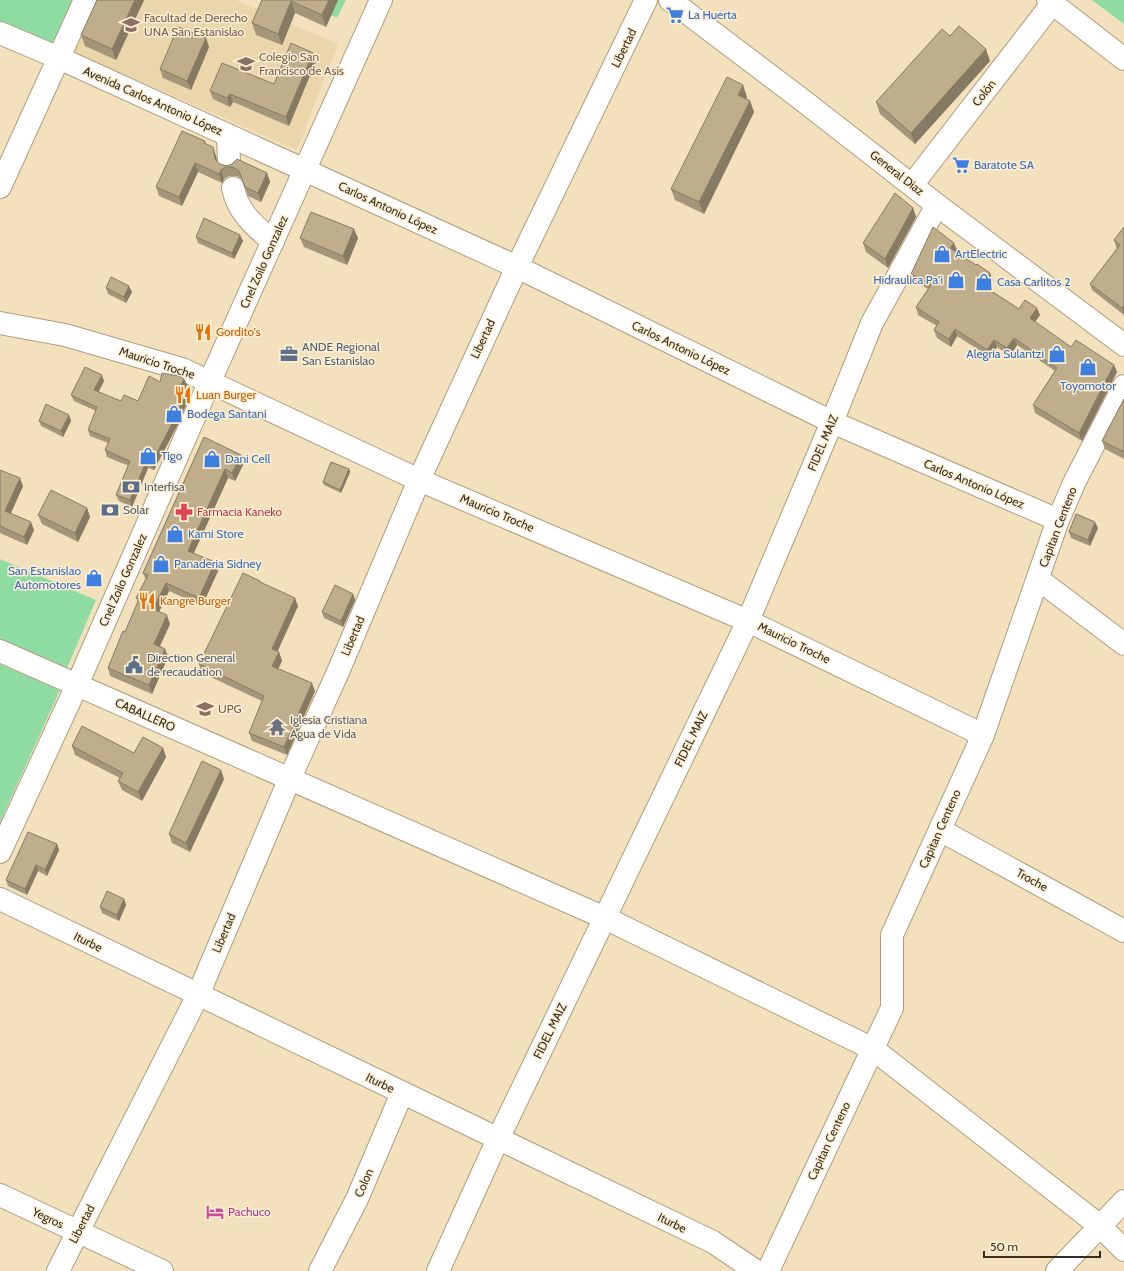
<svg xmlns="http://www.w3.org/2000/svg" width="1124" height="1271" font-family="Cabin,sans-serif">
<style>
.built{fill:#ebd6ac}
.green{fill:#8edca1}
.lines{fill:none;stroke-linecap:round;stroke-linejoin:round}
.minor-casing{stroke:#ae9d7c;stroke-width:24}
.major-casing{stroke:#ae9d7c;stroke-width:24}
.minor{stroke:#fff;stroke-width:22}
.major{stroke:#fff;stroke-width:22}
.wall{fill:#a49678}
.shaded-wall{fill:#867a62}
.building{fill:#bfae8c;stroke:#867a62}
.labels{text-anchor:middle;stroke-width:3;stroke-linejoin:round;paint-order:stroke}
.shop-label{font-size:12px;fill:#366cbe;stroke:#fdefd3;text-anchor:start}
.education-label{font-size:12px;fill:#785e54;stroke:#fdefd3;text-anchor:start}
.street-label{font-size:12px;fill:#342d20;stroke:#fdefd3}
.food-label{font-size:12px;fill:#c56008;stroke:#fdefd3;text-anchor:start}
.service-label{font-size:12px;fill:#4e5e75;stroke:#fdefd3;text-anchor:start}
.health-label{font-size:12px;fill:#be3a42;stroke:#fdefd3;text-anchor:start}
.worship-label{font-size:12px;fill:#5b616d;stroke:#fdefd3;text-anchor:start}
.hotel-label{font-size:12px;fill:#b23c85;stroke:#fdefd3;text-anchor:start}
</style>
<rect width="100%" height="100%" fill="#f3e1be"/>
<path class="built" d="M94,0H236L338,44L297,150L71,51Z"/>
<g class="green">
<path d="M0,0H77L55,47L0,22Z"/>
<path d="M298,0H346L337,18Z"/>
<path d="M1092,0H1124V24Z"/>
<path d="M0,559L96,600L67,668L0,639Z"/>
<path d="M0,664L60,690L0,822Z"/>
</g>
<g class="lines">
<g class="minor-casing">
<g id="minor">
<path d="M1048,0L1124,59"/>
<path d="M0,33L59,58L517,267L832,422L1058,520"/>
<path d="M228,135L229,162"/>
<path d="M912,185L1055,0"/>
<path d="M0,187L85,0"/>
<path d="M233,188C238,213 255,226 273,242"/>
<path d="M0,323L65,335L182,369L419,480L748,621L983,735"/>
<path d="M1038,579L1124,644"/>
<path d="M0,651L605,918L873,1049L1100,1226L1124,1250"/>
<path d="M940,830L1124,931"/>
<path d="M0,899L713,1242L756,1271"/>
<path d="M0,1195L162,1271"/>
<path d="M58,1271L198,995L290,778L338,672L419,480L517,267L646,0"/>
<path d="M320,1271L357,1199L402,1093"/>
<path d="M438,1271L498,1139L748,621L832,422L872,323L937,205"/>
<path d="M768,1271L892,1008V935L983,735L1058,520L1075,481L1124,386"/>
<path d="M1057,1271L1124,1201"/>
</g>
</g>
<g class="major-casing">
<g id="major">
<path d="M670,0L801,99L937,205L1124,345"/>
<path d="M0,852L77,685L210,381L381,0"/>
</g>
</g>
<use href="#minor" class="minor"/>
<use href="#major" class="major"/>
</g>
<g class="wall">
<path d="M97,0H144L116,60L85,46L81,35Z"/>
<path d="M262,0H338L326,27L295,13L282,45L256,35L252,23Z"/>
<path d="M950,36L990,61L915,144L880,114L876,102Z"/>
<path d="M206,38L209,47L191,90L163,78L160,69Z"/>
<path d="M316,61L289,126L233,102L230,107L213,99L210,91L274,84Z"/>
<path d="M747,97L746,99L750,101L754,112L704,214L675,200L671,189Z"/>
<path d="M205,141L206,144L216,156L217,161L220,164L267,173L270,182L261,202L248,196L242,179L237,176H229L224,179L222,183L198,172L182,206L159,196L156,187Z"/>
<path d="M913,208L916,217L888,268L866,252L863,243Z"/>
<path d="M1124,227V315L1092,290L1090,284L1117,248L1116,247L1114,240Z"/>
<path d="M196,237L243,241L234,259L198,243Z"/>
<path d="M300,238H358L347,265L304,247Z"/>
<path d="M957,250L956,252L993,281L988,289L1019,309L1040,315L1035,322L1071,347L1114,365L1117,372L1082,441L1035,413L1033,405L1055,371L1017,345L1010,356L997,347L990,357L957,336L951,347L937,338L934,330L937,326L918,315L916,307L928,289L914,281L911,274Z"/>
<path d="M106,288L132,292L126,303L108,294Z"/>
<path d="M184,379L187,385L185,387L188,389L190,395L178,424L154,470L148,468L132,507L119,501L116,495L129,466L107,457L105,450L108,443L90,436L88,430L96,411L74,401L71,395L104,381L98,392L121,401H138Z"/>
<path d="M1124,399V459L1105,449L1102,441Z"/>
<path d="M69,415L71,421L63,437L41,426L39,421Z"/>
<path d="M204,437L241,455L244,463L235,481L228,478L194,553L218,571L202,606L169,591L159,612L170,624L160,646L165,649L168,657L152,694L110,676L108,668L125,632L138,602L136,598L146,580L143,573Z"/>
<path d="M349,469L350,472L341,493L324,485L323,482Z"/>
<path d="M0,470L23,486L11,513L34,530L27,545L0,533Z"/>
<path d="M87,508L90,517L78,542L42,524L38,515Z"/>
<path d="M1098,528L1090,546L1071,538L1069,532Z"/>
<path d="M261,583L298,606L277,652H279L282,661L278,669L315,691L287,755L252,741L249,733L262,701L202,673L199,664Z"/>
<path d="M353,594L355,600L343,627L324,618L322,612Z"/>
<path d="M72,746L134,753L163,748L166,757L142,801L122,790L118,781L120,778L75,755Z"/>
<path d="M224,779L190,852L172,843L169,834Z"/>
<path d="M57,844L59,850L47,876L38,871L27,895L8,886L6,880Z"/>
<path d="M124,899L126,905L119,921L102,913L100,907Z"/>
</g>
<g class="shaded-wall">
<path d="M135,0H144L116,60L112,49Z"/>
<path d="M329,0H338L326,27L322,15Z"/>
<path d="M291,1L295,13L282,45L278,34Z"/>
<path d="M206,38L209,47L191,90L187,81Z"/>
<path d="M986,49L990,61L915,144L911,133Z"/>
<path d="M313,53L316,61L289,126L286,117Z"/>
<path d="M743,85L747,97L742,107L738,95Z"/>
<path d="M230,94L233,102L230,107L227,98Z"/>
<path d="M750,101L754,112L704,214L699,202Z"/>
<path d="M213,147L216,156L218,168L215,159Z"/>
<path d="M195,163L198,172L182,206L179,197Z"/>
<path d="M221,170L224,179L222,183L219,174Z"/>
<path d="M267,173L270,182L261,202L258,193Z"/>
<path d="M913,208L916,217L888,268L885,259Z"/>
<path d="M354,229L358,238L347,265L343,256Z"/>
<path d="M240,235L243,241L234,259L232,253Z"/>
<path d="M954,243L957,250L953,256L950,248Z"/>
<path d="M990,273L993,281L985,293L982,285Z"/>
<path d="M129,286L132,292L126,303L124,297Z"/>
<path d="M1124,306V315L1122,308Z"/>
<path d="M1037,308L1040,315L1032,326L1030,318Z"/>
<path d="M955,329L957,336L951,347L949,339Z"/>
<path d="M1014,338L1017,345L1010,356L1007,348Z"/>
<path d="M994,340L997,347L990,357L987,350Z"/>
<path d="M1114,365L1117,372L1082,441L1079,433Z"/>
<path d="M102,375L104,381L96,397L94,390Z"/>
<path d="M184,379L187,385L183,392L181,385Z"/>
<path d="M188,389L190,395L178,424L154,470L151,464Z"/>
<path d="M69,415L71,421L63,437L61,431Z"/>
<path d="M241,455L244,463L235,481L232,473Z"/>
<path d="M146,462L148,468L132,507L130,500Z"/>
<path d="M225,469L228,478L191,559L188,551Z"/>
<path d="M349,469L350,472L341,493L340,490Z"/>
<path d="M20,478L23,486L8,519L5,511Z"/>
<path d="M87,508L90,517L78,542L75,533Z"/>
<path d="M31,522L34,530L27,545L24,537Z"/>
<path d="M1095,522L1098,528L1090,546L1088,540Z"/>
<path d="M215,562L218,571L202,606L199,598Z"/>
<path d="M166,583L169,591L156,618L153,609Z"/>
<path d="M353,594L355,600L343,627L341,621Z"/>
<path d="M295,598L298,606L275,657L272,649Z"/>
<path d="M167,615L170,624L157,652L154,644Z"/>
<path d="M165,649L168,657L152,694L149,685Z"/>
<path d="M279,652L282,661L275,675L272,666Z"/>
<path d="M312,683L315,691L287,755L284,747Z"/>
<path d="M163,748L166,757L142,801L138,792Z"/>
<path d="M221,770L224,779L190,852L186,843Z"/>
<path d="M57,844L59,850L47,876L45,870Z"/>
<path d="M36,865L38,871L27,895L25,889Z"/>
<path d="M124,899L126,905L119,921L117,915Z"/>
</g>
<g class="building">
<path d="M97,0H135L112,49L81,35Z"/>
<path d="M262,0H329L322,15L291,1L278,34L252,23Z"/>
<path d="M959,26L986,49L911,133L876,102L942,29L950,36Z"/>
<path d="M178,27L206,38L187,81L160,69Z"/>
<path d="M291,43L313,53L286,117L230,94L227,98L210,91L222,63L274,84Z"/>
<path d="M727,77L743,85L738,95L750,101L699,202L671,189Z"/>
<path d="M182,131L205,141L204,143L213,147L215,159L220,164L227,166L232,164L237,159L267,173L258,193L245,187L239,171L233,167H226L221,170L219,174L195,163L179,197L156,187Z"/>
<path d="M895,193L913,208L885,259L863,243Z"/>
<path d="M311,212L354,229L343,256L300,238Z"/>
<path d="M204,218L240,235L232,253L196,237Z"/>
<path d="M933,227L954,243L950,248L976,265L977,264L990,273L982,285L1019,309L1025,300L1037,308L1030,318L1071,347L1076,340L1114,365L1079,433L1033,405L1057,368L1014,338L1007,348L994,340L987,350L955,329L949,339L934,330L939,322L916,307L931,285L911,274Z"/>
<path d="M1124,227V306L1122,308L1090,284L1120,245L1114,240Z"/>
<path d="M111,277L129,286L124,297L106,288Z"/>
<path d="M85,367L102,375L94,390L121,401L124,395L138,401L149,376L160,382L162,373L179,376L184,379L181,385L188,389L175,418L151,464L146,462L130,500L116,495L130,461L105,450L110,439L88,430L97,407L71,395Z"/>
<path d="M1124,399V452L1102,441Z"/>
<path d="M46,404L69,415L61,431L39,421Z"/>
<path d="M204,437L241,455L232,473L225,469L188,551L215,562L199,598L166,583L153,609L167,615L154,644L165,649L149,685L108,668L123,631L125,632L139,599L136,598L148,575L143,573Z"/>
<path d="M331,462L349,469L340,490L323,482Z"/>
<path d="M0,470L20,478L5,511L31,522L24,537L0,526Z"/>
<path d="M51,490L87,508L75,533L38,515Z"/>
<path d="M1076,514L1095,522L1088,540L1069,532Z"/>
<path d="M243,573L260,581V582L295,598L272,649L279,652L272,666L312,683L284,747L249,733L264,696L199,664Z"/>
<path d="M335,585L353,594L341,621L322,612Z"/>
<path d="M82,726L134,753L143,737L163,748L138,792L118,781L123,773L72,746Z"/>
<path d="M202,761L221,770L186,843L169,834Z"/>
<path d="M28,832L57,844L45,870L36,865L25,889L6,880Z"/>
<path d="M107,891L124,899L117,915L100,907Z"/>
</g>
<defs>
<g id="supermarket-bare" transform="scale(1.38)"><path d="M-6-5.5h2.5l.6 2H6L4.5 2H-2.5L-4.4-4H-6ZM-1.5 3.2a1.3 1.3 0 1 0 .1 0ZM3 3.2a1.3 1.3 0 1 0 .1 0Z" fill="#3f7fe0" stroke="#fdefd3" stroke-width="2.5" paint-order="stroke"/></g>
<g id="university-bare" transform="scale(1.38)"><path d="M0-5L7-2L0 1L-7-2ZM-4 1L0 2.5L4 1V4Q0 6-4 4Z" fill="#8d6e63" stroke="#fdefd3" stroke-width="2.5" paint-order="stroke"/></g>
<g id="shop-bare" transform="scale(1.38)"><path d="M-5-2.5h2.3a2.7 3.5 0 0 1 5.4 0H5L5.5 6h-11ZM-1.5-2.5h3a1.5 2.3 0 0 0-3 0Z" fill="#3f7fe0" stroke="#fdefd3" stroke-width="2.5" paint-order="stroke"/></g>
<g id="restaurant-bare" transform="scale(1.38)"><path d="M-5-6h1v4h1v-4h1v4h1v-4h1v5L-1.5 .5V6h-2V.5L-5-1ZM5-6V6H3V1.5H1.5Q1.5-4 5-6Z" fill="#e8710a" stroke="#fdefd3" stroke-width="2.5" paint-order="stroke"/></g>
<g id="office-bare" transform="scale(1.38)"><path d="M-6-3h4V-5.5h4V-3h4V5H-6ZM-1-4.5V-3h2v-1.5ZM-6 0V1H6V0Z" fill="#5c6f8a" stroke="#fdefd3" stroke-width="2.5" paint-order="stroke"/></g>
<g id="bank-bare" transform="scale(1.38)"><path d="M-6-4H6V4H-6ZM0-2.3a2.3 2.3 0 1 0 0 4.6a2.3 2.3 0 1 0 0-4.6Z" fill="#5c6f8a" stroke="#fdefd3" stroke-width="2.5" paint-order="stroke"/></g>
<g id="pharmacy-bare" transform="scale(1.38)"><path d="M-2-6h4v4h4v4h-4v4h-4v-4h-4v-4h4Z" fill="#e0444e" stroke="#fdefd3" stroke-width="2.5" paint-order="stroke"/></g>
<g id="civic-bare" transform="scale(1.38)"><path d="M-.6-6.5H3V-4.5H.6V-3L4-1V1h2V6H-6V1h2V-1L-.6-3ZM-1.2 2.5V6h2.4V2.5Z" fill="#5c6f8a" stroke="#fdefd3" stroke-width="2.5" paint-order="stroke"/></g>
<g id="temple-bare" transform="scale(1.38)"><path d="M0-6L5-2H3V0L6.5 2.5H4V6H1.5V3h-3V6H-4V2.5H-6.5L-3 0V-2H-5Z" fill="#6b7280" stroke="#fdefd3" stroke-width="2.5" paint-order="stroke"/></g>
<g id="hotel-bare" transform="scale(1.38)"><path d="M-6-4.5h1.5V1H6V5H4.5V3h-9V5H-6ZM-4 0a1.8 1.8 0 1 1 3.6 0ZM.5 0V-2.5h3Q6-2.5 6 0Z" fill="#d1479c" stroke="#fdefd3" stroke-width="2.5" paint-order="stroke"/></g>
</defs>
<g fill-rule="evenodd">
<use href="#supermarket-bare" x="675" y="15"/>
<use href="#university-bare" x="131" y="25"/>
<use href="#university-bare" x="246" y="64"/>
<use href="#supermarket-bare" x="961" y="165"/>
<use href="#shop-bare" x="942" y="254"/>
<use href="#shop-bare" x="956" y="280"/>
<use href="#shop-bare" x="984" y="282"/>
<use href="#restaurant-bare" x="203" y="332"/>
<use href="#office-bare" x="289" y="354"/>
<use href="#shop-bare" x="1057" y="354"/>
<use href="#shop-bare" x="1088" y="367"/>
<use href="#restaurant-bare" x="183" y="395"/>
<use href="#shop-bare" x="174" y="414"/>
<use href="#shop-bare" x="148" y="456"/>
<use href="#shop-bare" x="212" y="459"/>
<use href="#bank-bare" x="131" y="487"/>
<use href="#bank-bare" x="110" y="510"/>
<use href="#pharmacy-bare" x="184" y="512"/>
<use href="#shop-bare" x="175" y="534"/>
<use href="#shop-bare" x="161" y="564"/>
<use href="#shop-bare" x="94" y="578"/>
<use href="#restaurant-bare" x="147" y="601"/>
<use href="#civic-bare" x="134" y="665"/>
<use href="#university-bare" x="205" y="709"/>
<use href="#temple-bare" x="277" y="727"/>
<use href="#hotel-bare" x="215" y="1212"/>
</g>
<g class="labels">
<g class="shop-label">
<text x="688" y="19">La Huerta</text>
<text x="974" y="169">Baratote SA</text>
<text x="955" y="258">ArtElectric</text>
<text x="943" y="284" text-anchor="end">Hidraulica Pa'i</text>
<text x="997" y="286">Casa Carlitos 2</text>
<text x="1044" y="358" text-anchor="end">Alegria Sulantzi</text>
<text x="1088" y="390" text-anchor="middle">Toyomotor</text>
<text x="187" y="418">Bodega Santani</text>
<text x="161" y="460">Tigo</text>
<text x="225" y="463">Dani Cell</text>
<text x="188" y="538">Kami Store</text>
<text x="174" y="568">Panaderia Sidney</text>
<text x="81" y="575" text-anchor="end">San Estanislao<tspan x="81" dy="14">Automotores</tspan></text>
</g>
<g class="education-label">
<text x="144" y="22">Facultad de Derecho<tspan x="144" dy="14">UNA San Estanislao</tspan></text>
<text x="259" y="61">Colegio San<tspan x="259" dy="14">Francisco de Asís</tspan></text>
<text x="218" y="713">UPG</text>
</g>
<g class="street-label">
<text transform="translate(624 48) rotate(-64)" y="4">Libertad</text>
<text transform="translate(984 93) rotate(-52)" y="4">Colón</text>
<text transform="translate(153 101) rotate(24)" y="4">Avenida Carlos Antonio López</text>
<text transform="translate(897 173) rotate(38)" y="4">General Diaz</text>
<text transform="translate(388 208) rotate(25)" y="4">Carlos Antonio López</text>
<text transform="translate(264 262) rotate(-66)" y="4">Cnel Zoilo Gonzalez</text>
<text transform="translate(483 339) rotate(-65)" y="4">Libertad</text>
<text transform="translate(681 348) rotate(26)" y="4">Carlos Antonio López</text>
<text transform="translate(157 363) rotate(18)" y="4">Mauricio Troche</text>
<text transform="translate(823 443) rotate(-67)" y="4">FIDEL MAIZ</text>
<text transform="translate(974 484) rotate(23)" y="4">Carlos Antonio López</text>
<text transform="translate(497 513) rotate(23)" y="4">Mauricio Troche</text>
<text transform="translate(1058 527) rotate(-69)" y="4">Capitan Centeno</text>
<text transform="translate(123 580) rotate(-66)" y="4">Cnel Zoilo Gonzalez</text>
<text transform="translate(353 636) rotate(-67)" y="4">Libertad</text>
<text transform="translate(794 643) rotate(26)" y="4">Mauricio Troche</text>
<text transform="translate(145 715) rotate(24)" y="4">CABALLERO</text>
<text transform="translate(691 739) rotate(-64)" y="4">FIDEL MAIZ</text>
<text transform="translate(940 829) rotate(-66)" y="4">Capitan Centeno</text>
<text transform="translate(1032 880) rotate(29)" y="4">Troche</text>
<text transform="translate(224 933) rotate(-67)" y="4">Libertad</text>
<text transform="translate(88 942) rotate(26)" y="4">Iturbe</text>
<text transform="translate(550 1031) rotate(-64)" y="4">FIDEL MAIZ</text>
<text transform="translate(380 1083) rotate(26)" y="4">Iturbe</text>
<text transform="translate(829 1141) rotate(-65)" y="4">Capitan Centeno</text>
<text transform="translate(364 1183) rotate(-67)" y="4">Colon</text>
<text transform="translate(48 1218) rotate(25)" y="4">Yegros</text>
<text transform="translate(672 1223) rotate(26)" y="4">Iturbe</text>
<text transform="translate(82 1224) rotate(-63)" y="4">Libertad</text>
</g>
<g class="food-label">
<text x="216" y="336">Gordito's</text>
<text x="196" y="399">Luan Burger</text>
<text x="160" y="605">Kangre Burger</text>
</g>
<g class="service-label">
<text x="302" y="351">ANDE Regional<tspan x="302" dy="14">San Estanislao</tspan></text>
<text x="144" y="491">Interfisa</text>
<text x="123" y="514">Solar</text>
<text x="147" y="662">Direction General<tspan x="147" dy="14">de recaudation</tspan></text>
</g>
<g class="health-label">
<text x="197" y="516">Farmacia Kaneko</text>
</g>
<g class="worship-label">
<text x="290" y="724">Iglesia Cristiana<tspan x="290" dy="14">Agua de Vida</tspan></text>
</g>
<g class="hotel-label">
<text x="228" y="1216">Pachuco</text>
</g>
</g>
<path d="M984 1251v6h116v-6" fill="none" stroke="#342d20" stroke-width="2"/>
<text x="990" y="1251" font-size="12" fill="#342d20" stroke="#fdefd3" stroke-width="3" paint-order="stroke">50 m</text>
</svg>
